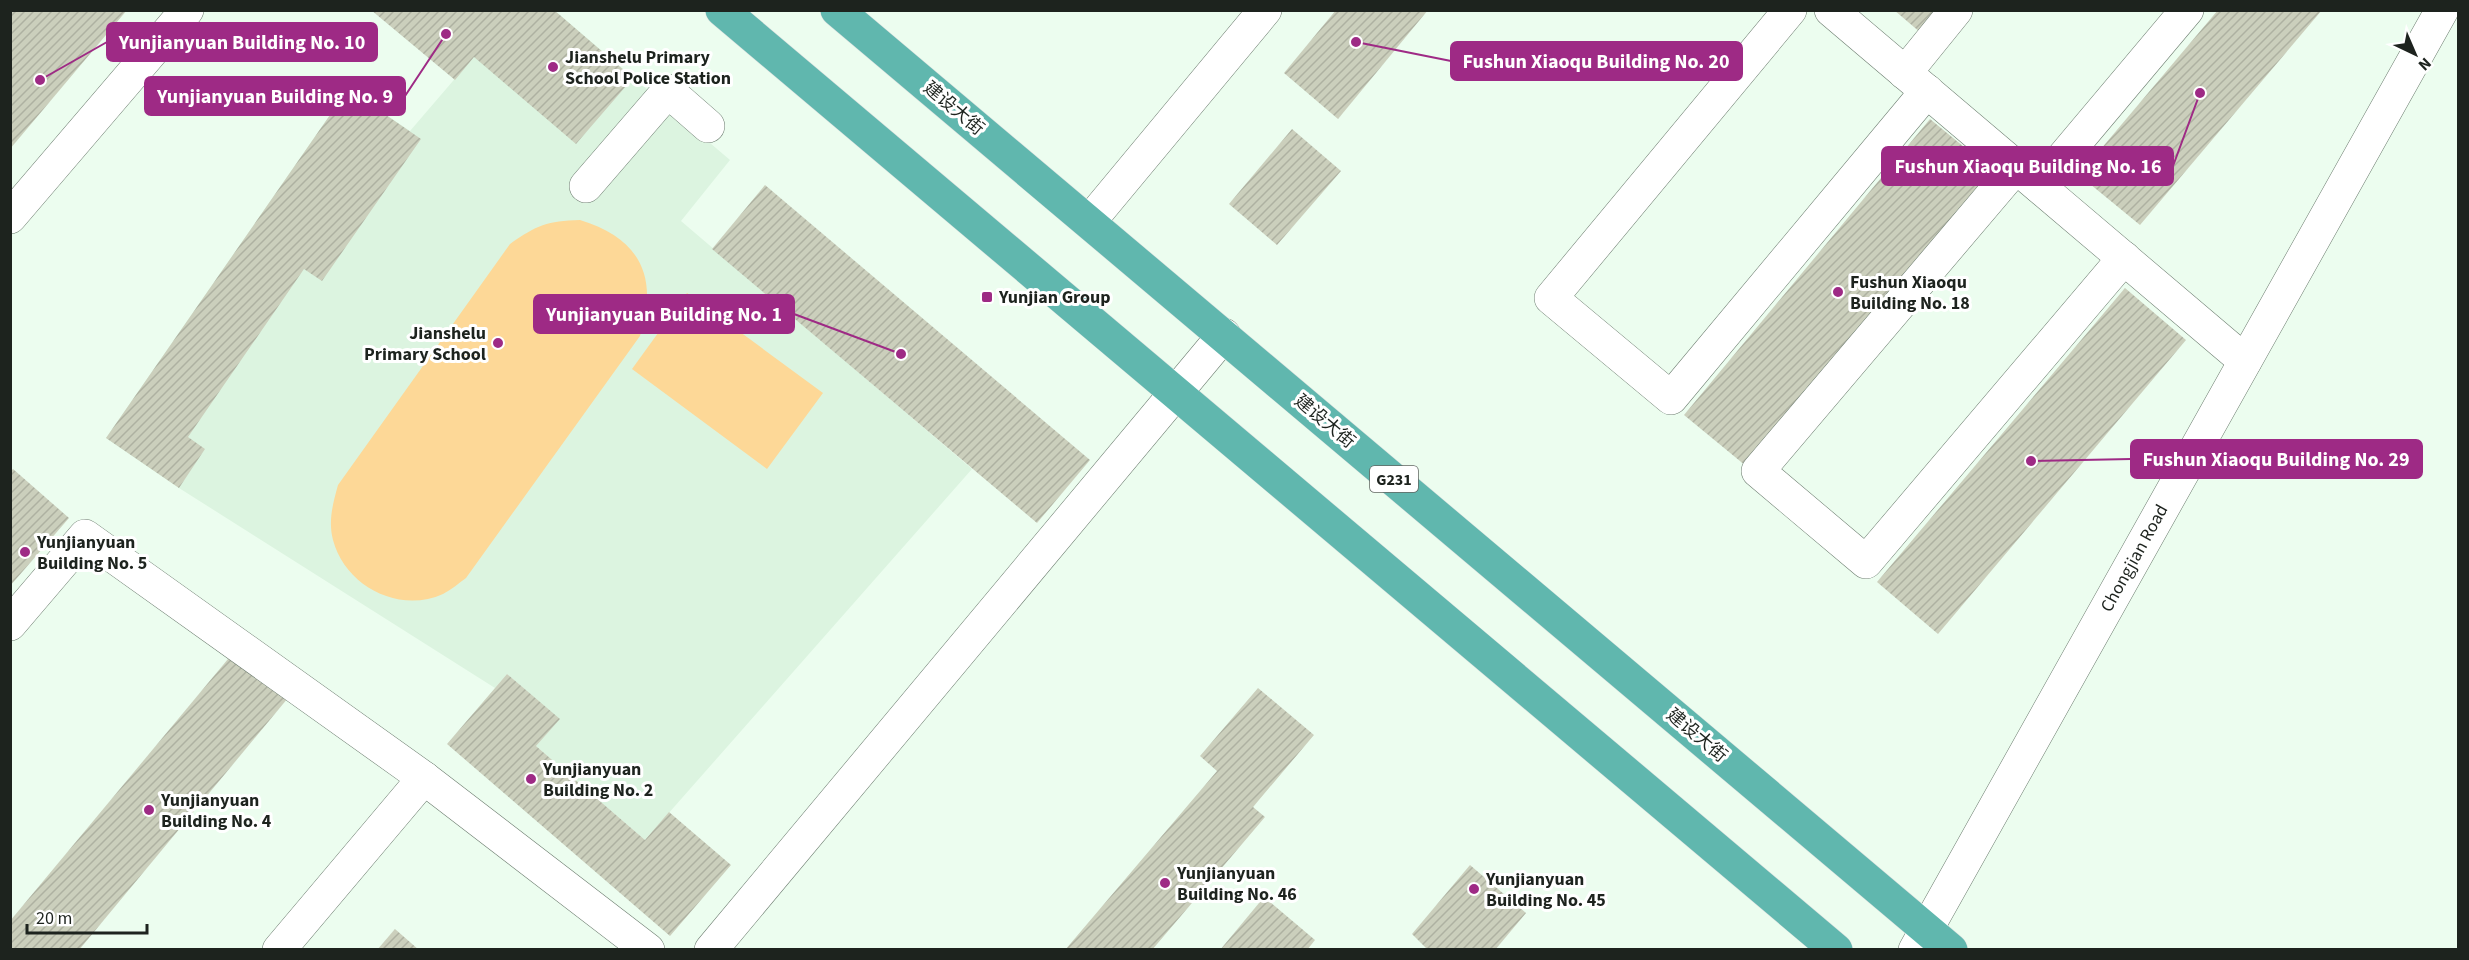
<svg xmlns="http://www.w3.org/2000/svg" width="2469" height="960" font-family="'Source Sans 3','Noto Sans SC',sans-serif">
<style>
.built{fill:#dcf4e0}
.pitch{fill:#fdd897}
.building{fill:url(#building-hatch)}
.lines{fill:none;stroke-linecap:round;stroke-linejoin:round}
.minor-casing{stroke:#6c7c6f;stroke-width:34}
.trunk-casing{stroke:#dfe0e0;stroke-width:34}
.minor{stroke:#fff;stroke-width:33}
.trunk{stroke:#60b7ae;stroke-width:33}
.poi-dot{fill:#9e2a85;stroke:#fff;stroke-width:2}
.labels{text-anchor:middle;stroke-width:6;stroke-linejoin:round;paint-order:stroke}
.shield{fill:#fff;stroke:#616562;stroke-width:1.5}
.shield-label{font-size:16px;font-weight:bold;fill:#1d231e}
.poi-label{font-size:18px;font-weight:bold;fill:#1d231e;stroke:#fff;text-anchor:start}
.street-label{font-size:18px;fill:#1d231e;stroke:#fff}
.leader{fill:none;stroke:#9e2a85;stroke-width:2}
.callout-dot{fill:#9e2a85;stroke:#fff;stroke-width:2}
.callout{fill:#9e2a85;stroke:#9e2a85;stroke-width:2}
.callout-label{font-size:20px;text-anchor:middle;font-weight:bold;fill:#fff}
</style>
<defs>
<pattern id="building-hatch" width="6" height="6" patternUnits="userSpaceOnUse" patternTransform="scale(1.5)"><rect width="6" height="6" fill="#cbcfbc"/><path d="M-1 1l2-2M0 6l6-6M5 7l2-2" fill="none" stroke="#aeb1a1"/></pattern>
</defs>
<rect width="100%" height="100%" fill="#ecfdef"/>
<path class="built" d="M554,10L730,160L681,221L972,469L645,840L536,746L559,719L507,674L495,688L179,488L106,438L348,89L410,131L513,11Z"/>
<g class="pitch">
<path d="M580,220C640,238 659,277 640,336L466,578C459,583 451,590 443,594C399,614 345,586 333,540C328,521 333,503 338,485L510,244C537,225 547,221 580,220Z"/>
<path d="M687,293L823,393L767,469L632,369Z"/>
</g>
<g class="building">
<path d="M10,10H127L10,149Z"/>
<path d="M371,10H554L633,78L576,144L474,57L455,80Z"/>
<path d="M1336,10H1428L1338,119L1284,73Z"/>
<path d="M1894,10H1940L1921,33Z"/>
<path d="M2218,10H2322L2140,225L2079,175Z"/>
<path d="M348,89L421,139L322,281L304,269L188,437L205,449L179,488L106,438Z"/>
<path d="M1930,119L1992,170L1746,466L1684,415Z"/>
<path d="M1292,129L1341,171L1277,245L1229,204Z"/>
<path d="M765,185L1090,460L1037,523L712,249Z"/>
<path d="M2125,288L2186,340L1938,634L1877,582Z"/>
<path d="M13,469L69,518L10,586V472Z"/>
<path d="M233,653L288,698L79,950H10V921Z"/>
<path d="M507,674L560,719L536,746L645,840L669,812L731,865L670,936L447,744Z"/>
<path d="M1258,688L1314,735L1253,807L1265,817L1152,950H1065L1217,771L1200,756Z"/>
<path d="M1470,865L1526,913L1495,950H1428L1412,934Z"/>
<path d="M1264,897L1315,940L1307,950H1220Z"/>
<path d="M395,929L419,950H377Z"/>
</g>
<g class="lines">
<g class="minor-casing">
<g id="minor">
<path d="M1790,10L1551,298L1671,398L1927,91"/>
<path d="M1831,10L2245,361"/>
<path d="M1905,73L1956,10"/>
<path d="M2016,167L1758,471L1866,562L2124,258"/>
<path d="M586,186L668,91L708,126"/>
<path d="M2039,186L2187,10"/>
<path d="M10,217L187,10"/>
<path d="M1089,222L1265,10"/>
<path d="M10,624L85,536L424,778"/>
<path d="M279,950L424,778L648,950"/>
<path d="M711,950L1224,335"/>
<path d="M1915,950L2442,10"/>
</g>
</g>
<g class="trunk-casing">
<g id="trunk">
<path d="M722,10L1836,950"/>
<path d="M837,10L1951,950"/>
</g>
</g>
<use href="#minor" class="minor"/>
<use href="#trunk" class="trunk"/>
</g>
<g class="poi-dot">
<circle cx="553" cy="67" r="6"/>
<circle cx="1838" cy="292" r="6"/>
<rect x="981" y="291" width="12" height="12" rx="3"/>
<circle cx="498" cy="343" r="6"/>
<circle cx="25" cy="552" r="6"/>
<circle cx="531" cy="779" r="6"/>
<circle cx="149" cy="810" r="6"/>
<circle cx="1165" cy="883" r="6"/>
<circle cx="1474" cy="889" r="6"/>
</g>
<g class="labels">
<rect class="shield" x="1370" y="466" width="48" height="26" rx="4.5"/>
<g class="shield-label">
<text x="1394" y="485">G231</text>
</g>
<g class="poi-label">
<text x="565" y="63">Jianshelu Primary<tspan x="565" dy="21">School Police Station</tspan></text>
<text x="1850" y="288">Fushun Xiaoqu<tspan x="1850" dy="21">Building No. 18</tspan></text>
<text x="999" y="303">Yunjian Group</text>
<text x="486" y="339" text-anchor="end">Jianshelu<tspan x="486" dy="21">Primary School</tspan></text>
<text x="37" y="548">Yunjianyuan<tspan x="37" dy="21">Building No. 5</tspan></text>
<text x="543" y="775">Yunjianyuan<tspan x="543" dy="21">Building No. 2</tspan></text>
<text x="161" y="806">Yunjianyuan<tspan x="161" dy="21">Building No. 4</tspan></text>
<text x="1177" y="879">Yunjianyuan<tspan x="1177" dy="21">Building No. 46</tspan></text>
<text x="1486" y="885">Yunjianyuan<tspan x="1486" dy="21">Building No. 45</tspan></text>
</g>
<g class="street-label">
<text transform="translate(954 108) rotate(40)" y="6">建设大街</text>
<text transform="translate(1325 421) rotate(40)" y="6">建设大街</text>
<text transform="translate(2134 558) rotate(-61)" y="6">Chongjian Road</text>
<text transform="translate(1697 735) rotate(40)" y="6">建设大街</text>
</g>
</g>
<path class="leader" d="M40 80L107 42M1356 42L1451 61M446 34L405 96M2200 93L2173 166M901 354L794 314M2031 461L2131 459"/>
<g class="callout-dot">
<circle cx="40" cy="80" r="6"/>
<circle cx="1356" cy="42" r="6"/>
<circle cx="446" cy="34" r="6"/>
<circle cx="2200" cy="93" r="6"/>
<circle cx="901" cy="354" r="6"/>
<circle cx="2031" cy="461" r="6"/>
</g>
<g class="callout">
<rect x="107" y="23" width="270" height="38" rx="6"/>
<rect x="1451" y="42" width="291" height="38" rx="6"/>
<rect x="145" y="77" width="260" height="38" rx="6"/>
<rect x="1882" y="147" width="291" height="38" rx="6"/>
<rect x="534" y="295" width="260" height="38" rx="6"/>
<rect x="2131" y="440" width="291" height="38" rx="6"/>
</g>
<g class="callout-label">
<text x="242" y="49">Yunjianyuan Building No. 10</text>
<text x="1596" y="68">Fushun Xiaoqu Building No. 20</text>
<text x="275" y="103">Yunjianyuan Building No. 9</text>
<text x="2028" y="173">Fushun Xiaoqu Building No. 16</text>
<text x="664" y="321">Yunjianyuan Building No. 1</text>
<text x="2276" y="466">Fushun Xiaoqu Building No. 29</text>
</g>
<rect width="2469" height="960" fill="none" stroke="#1d231e" stroke-width="24"/>
<g transform="translate(2415 54) rotate(136)" stroke="#ffffff" stroke-width="4.5" paint-order="stroke">
<path d="M0-4.5L10 22L0 15L-10 22Z" fill="#1d231e"/>
<text y="-9" font-size="16" font-weight="bold" text-anchor="middle" fill="#1d231e">N</text>
</g>
<path d="M27 924v9h120v-9" fill="none" stroke="#1d231e" stroke-width="3"/>
<text x="36" y="924" font-size="18" fill="#1d231e" stroke="#ffffff" stroke-width="4.5" paint-order="stroke">20 m</text>
</svg>
